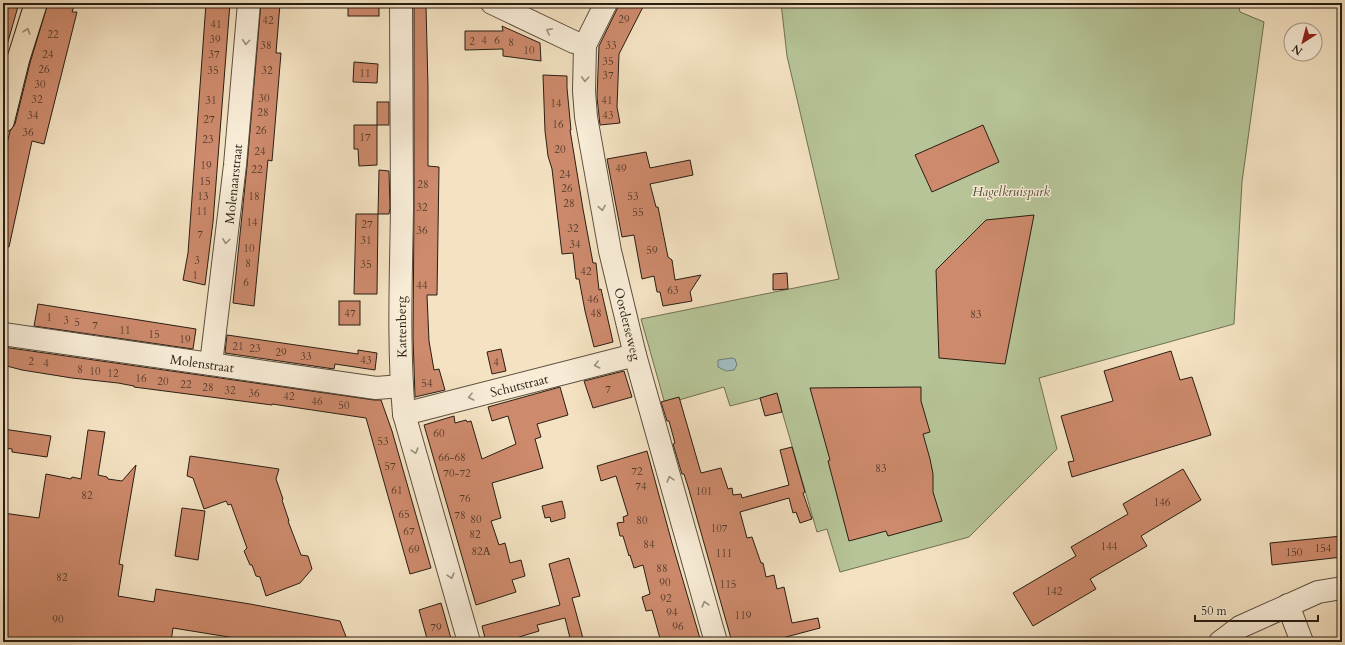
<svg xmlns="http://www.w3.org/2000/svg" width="1345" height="645" font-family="Cardo,serif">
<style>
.green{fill:#b6c497;stroke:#6f7155}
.water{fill:#a1bbbe;stroke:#717c7a}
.building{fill:#cd8a6c;stroke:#281e13}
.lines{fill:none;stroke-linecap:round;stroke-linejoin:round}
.minor-casing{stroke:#5b4f3f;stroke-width:24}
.major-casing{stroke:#281e13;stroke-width:24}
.minor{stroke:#f8ecd7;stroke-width:22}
.major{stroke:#f4e2c2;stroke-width:22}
.oneway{stroke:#988a73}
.oneway2{stroke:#9a8f7f}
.labels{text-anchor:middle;stroke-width:3;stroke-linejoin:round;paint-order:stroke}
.number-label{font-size:11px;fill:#513929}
.street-label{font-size:13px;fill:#281e13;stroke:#f8ecd7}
.park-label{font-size:13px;font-style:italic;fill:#53503b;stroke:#f8ecd7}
</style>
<rect width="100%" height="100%" fill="#f4e2c2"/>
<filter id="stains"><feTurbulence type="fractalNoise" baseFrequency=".005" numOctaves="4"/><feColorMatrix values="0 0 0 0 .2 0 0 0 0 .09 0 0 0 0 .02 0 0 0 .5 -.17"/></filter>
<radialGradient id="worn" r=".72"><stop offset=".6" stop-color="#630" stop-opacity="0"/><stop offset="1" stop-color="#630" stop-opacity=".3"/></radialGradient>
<path class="green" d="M781,3H1238L1240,12L1264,22L1242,182L1234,324L1039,378L1057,449L969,537L840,572L827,529L817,532L777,394L730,406L724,387L665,404L641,319L839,279L787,56Z"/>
<path class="water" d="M732,358L735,359L737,365L734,370L726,371L718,367V360Z"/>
<g class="building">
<path d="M3,3H19L7,45L3,44Z"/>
<path d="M48,3H75L72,12H77L44,144L32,141L9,247L3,246V160L10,131L15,124L30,63Z"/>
<path d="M206,3H230L213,222L205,285L183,280L188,253Z"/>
<path d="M261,3L280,4L276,53H281L272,161L268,160L254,306L233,303L247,166Z"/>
<rect x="348" y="3" width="31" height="13"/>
<path d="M620,3H645L619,54L617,107L620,123L600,125L597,97L599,46Z"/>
<path d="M414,6H426L428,87V166L439,167L437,295H427L429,341L434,370L439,369L445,390L415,397L413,337L414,208Z"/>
<path d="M502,26L540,43L541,61L503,56V49L465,50V31H503Z"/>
<path d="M354,62L378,64L377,83L353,82Z"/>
<path d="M543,75L567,76V88L571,130H570L583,209L593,263H596L599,290L601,289L613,342L594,347L585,311L579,279H576L573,253L562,254L552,169L548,156L545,131Z"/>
<rect x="377" y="102" width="12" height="23"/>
<path d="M354,125H377V165L359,166L358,149H354Z"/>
<path d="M983,125L999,162L932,192L915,155Z"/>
<path d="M646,152L650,168L690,160L693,175L650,184L656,207H658L668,257L672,260L675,280L701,275L690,292L692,301L663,306L660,292H657L654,276L642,279L634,235L622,237L607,159Z"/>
<path d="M379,170L389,171L390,208L389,214H378L377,294H354L356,214H378Z"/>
<path d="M1034,215L1005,364L939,358L936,270L986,220Z"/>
<path d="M787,273L788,289L773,290V274Z"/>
<rect x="339" y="301" width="21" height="24"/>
<path d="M38,304L196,329L193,349L34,326Z"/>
<path d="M227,335L358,354V350L377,353L375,370L335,364L334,369L225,353Z"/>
<path d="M3,347L374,400H381L392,431L431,568L410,574L366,418L272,404V405L134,387V386L118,383L72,378L22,370L3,365Z"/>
<path d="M501,349L506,371L492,374L487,352Z"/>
<path d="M1171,351L1180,380L1192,377L1211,435L1072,477L1068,462L1074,461L1061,416L1113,401L1104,371Z"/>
<path d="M624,371L632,397L593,408L584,381Z"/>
<path d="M560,387L568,415L537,424L541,437L535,439L543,468L492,483L501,518L491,521L499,545L505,543L510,563L521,560L525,576L512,580L516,592L476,605L424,425L454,416L455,423L466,420L467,422L471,421L482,459L516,444L508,416L492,421L488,407Z"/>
<path d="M921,387V401L930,432L923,434L930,459L933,474V492L942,521L888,536L886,531L849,541L828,461L830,460L810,388Z"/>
<path d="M777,393L782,412L765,416L760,398Z"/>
<path d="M679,397L701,473L721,468L728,489L732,488L733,495L741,494L742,498L789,485L780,450L792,447L805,492L803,493L812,519L800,523L796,512L793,513L789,498L740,512L747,538L752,537L761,563H763L766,577L774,575L777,589L784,587L792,623L818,618L820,628L767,642H732L689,490L684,474H682L673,444L675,443L669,421H667L661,402Z"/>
<path d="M3,429L51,436L47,457L12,452V449L3,448Z"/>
<path d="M88,430L105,432L98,475L107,477L108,479L122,481L136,465L119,564L123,565L118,596L154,602L156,589L250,604L340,621L348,642H260L173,628L171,642H3V513L39,518L46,474L71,479L72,477L81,479Z"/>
<path d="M647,451L672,543L701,642H661L652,610L646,611L642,597L650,594L643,565L634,568L630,555L629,556L623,536H620L617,523L624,522L623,517L628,515L616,476L601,481L597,466Z"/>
<path d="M190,456L279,469L276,479L283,499L282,500L289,521H288L301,555L308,556L312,569L300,583L266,596L260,577L256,576L252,565H250L244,551L247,548L231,504L228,505L226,501L204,509L193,478L187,476Z"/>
<path d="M1183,469L1201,500L1141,536L1147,546L1090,579L1096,589L1033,626L1013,593L1076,556L1071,547L1128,514L1123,504Z"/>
<path d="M562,501L565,513V518L551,522L550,517L545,518L542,506Z"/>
<path d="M182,508L205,511L198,560L175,556Z"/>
<path d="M1342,536V557L1272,565L1270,543Z"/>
<path d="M569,558L580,596L572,598L584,642H571L565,618L537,625L539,631L519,637L521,642H486L482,626L560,605L549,564Z"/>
<path d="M441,603L452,642H428L419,610Z"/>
</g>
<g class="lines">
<g class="minor-casing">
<g id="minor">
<path d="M401,3C401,72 402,140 402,208C401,277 398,346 404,414L469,642"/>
<path d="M492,3L574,42L585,45"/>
<path d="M606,3L585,45L584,91L586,117L610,251L635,355L716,642"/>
<path d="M3,334L376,388L402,386"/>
<path d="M211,364L235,165L249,3"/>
<path d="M404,414L635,355"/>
<path d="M1288,605L1302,642"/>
<path d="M1220,642L1240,627L1318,592L1342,588"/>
</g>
</g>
<g class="major-casing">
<path id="major" d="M3,121L18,60L36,3"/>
</g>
<use href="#minor" class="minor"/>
<use href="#major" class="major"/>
</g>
<defs><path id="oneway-chevron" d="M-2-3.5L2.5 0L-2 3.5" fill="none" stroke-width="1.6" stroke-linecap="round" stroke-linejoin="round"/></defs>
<use class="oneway" href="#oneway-chevron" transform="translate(27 31) rotate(-73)"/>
<g class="oneway2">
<use href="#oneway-chevron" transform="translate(549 31) rotate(-154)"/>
<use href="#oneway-chevron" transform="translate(246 42) rotate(95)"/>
<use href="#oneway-chevron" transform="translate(585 79) rotate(93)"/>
<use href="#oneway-chevron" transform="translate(602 208) rotate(80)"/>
<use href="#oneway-chevron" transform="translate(226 241) rotate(97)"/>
<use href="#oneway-chevron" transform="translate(597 365) rotate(166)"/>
<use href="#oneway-chevron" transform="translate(471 397) rotate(166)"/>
<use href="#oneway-chevron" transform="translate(415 451) rotate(74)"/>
<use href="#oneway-chevron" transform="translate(670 479) rotate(-106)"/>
<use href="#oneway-chevron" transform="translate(451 576) rotate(74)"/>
<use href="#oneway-chevron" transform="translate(705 604) rotate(-106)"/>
</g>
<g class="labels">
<g class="number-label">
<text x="624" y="23">29</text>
<text x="268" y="24">42</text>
<text x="216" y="28">41</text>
<text x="53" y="38">22</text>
<text x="215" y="43">39</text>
<text x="484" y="44">4</text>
<text x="497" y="44">6</text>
<text x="472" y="45">2</text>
<text x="511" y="46">8</text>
<text x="266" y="49">38</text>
<text x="611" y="49">33</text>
<text x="529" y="54">10</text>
<text x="48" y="58">24</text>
<text x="214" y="58">37</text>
<text x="608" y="65">35</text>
<text x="44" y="73">26</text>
<text x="213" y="74">35</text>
<text x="267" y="74">32</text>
<text x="365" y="77">11</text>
<text x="608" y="79">37</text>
<text x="40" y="88">30</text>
<text x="264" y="102">30</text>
<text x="37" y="103">32</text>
<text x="211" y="104">31</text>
<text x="607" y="104">41</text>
<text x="556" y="107">14</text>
<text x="263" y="116">28</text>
<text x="33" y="119">34</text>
<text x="608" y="119">43</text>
<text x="209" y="123">27</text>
<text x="558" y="128">16</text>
<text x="261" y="134">26</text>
<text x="28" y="136">36</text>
<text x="365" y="141">17</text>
<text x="208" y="143">23</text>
<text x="560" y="153">20</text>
<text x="260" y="155">24</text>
<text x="206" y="169">19</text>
<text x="621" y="172">49</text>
<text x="257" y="173">22</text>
<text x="565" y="178">24</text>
<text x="205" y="185">15</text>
<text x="423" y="188">28</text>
<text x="567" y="192">26</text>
<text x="203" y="200">13</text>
<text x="254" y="200">18</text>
<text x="633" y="200">53</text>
<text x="569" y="207">28</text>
<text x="422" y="211">32</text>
<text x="202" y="215">11</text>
<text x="638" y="216">55</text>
<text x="252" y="226">14</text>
<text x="367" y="228">27</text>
<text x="573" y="232">32</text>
<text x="422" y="234">36</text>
<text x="200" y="238">7</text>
<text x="366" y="244">31</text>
<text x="575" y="248">34</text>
<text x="249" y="252">10</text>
<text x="652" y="254">59</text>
<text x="197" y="264">3</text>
<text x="248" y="267">8</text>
<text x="366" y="268">35</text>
<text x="586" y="275">42</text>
<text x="195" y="279">1</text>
<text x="246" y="286">6</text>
<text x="422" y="289">44</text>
<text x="673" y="294">63</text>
<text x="593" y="303">46</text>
<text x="350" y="317">47</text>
<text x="596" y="317">48</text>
<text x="976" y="318">83</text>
<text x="49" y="321">1</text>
<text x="66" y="324">3</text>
<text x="77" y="326">5</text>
<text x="95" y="329">7</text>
<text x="125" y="334">11</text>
<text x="154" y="338">15</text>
<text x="185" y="343">19</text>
<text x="238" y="350">21</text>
<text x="255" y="352">23</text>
<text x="281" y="356">29</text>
<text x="306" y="360">33</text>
<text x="366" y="364">43</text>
<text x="31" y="365">2</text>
<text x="496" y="366">4</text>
<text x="46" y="367">4</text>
<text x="80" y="373">8</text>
<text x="95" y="375">10</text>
<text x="113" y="377">12</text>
<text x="141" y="382">16</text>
<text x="163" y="385">20</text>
<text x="427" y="387">54</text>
<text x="186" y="388">22</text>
<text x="208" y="391">28</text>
<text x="608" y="393">7</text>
<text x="230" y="394">32</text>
<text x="254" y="397">36</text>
<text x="289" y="400">42</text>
<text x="317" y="405">46</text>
<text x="344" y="409">50</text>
<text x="439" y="437">60</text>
<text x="383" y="445">53</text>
<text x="452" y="461">66-68</text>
<text x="390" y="470">57</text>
<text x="881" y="472">83</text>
<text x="637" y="475">72</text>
<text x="457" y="477">70-72</text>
<text x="641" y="490">74</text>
<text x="397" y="494">61</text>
<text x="704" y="495">101</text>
<text x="87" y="499">82</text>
<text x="465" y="502">76</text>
<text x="1162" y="506">146</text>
<text x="404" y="518">65</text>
<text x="460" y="519">78</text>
<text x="476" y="523">80</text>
<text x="642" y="524">80</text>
<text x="719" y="532">107</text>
<text x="409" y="535">67</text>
<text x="475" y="538">82</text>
<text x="649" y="548">84</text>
<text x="1109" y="550">144</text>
<text x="1323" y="552">154</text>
<text x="414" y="553">69</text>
<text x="481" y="555">82A</text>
<text x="1294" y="556">150</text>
<text x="724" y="557">111</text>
<text x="662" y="572">88</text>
<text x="62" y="581">82</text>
<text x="665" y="586">90</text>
<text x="728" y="588">115</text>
<text x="1054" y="595">142</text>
<text x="666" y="602">92</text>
<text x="672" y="616">94</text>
<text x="743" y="619">119</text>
<text x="58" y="623">90</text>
<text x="678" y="630">96</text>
<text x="436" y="631">79</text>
</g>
<g class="street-label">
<text transform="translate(233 184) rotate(-84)" y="5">Molenaarstraat</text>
<text transform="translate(628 324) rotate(76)" y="5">Oorderseweg</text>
<text transform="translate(401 327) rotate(-91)" y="5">Kattenberg</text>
<text transform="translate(202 363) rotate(8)" y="5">Molenstraat</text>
<text transform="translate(519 385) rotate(-14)" y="5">Schutstraat</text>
</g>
<g class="park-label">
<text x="1011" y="196">Hagelkruispark</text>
</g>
</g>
<rect width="1345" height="645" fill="none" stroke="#f4e2c2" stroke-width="16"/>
<rect x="4" y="4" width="1337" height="637" fill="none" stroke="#281e13" stroke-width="2"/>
<rect x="8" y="8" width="1329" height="629" fill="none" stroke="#281e13"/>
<g transform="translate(1303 42) rotate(216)"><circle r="19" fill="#f8ecd7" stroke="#a59a89"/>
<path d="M0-3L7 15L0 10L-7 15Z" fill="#8f2418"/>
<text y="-6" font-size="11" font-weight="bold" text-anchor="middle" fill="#281e13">N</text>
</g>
<path d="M1195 615v6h123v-6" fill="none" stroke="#281e13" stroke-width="2"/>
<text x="1201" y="615" font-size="12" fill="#281e13" stroke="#f8ecd7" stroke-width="3" paint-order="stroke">50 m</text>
<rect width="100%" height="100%" filter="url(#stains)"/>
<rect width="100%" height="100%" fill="url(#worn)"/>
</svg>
